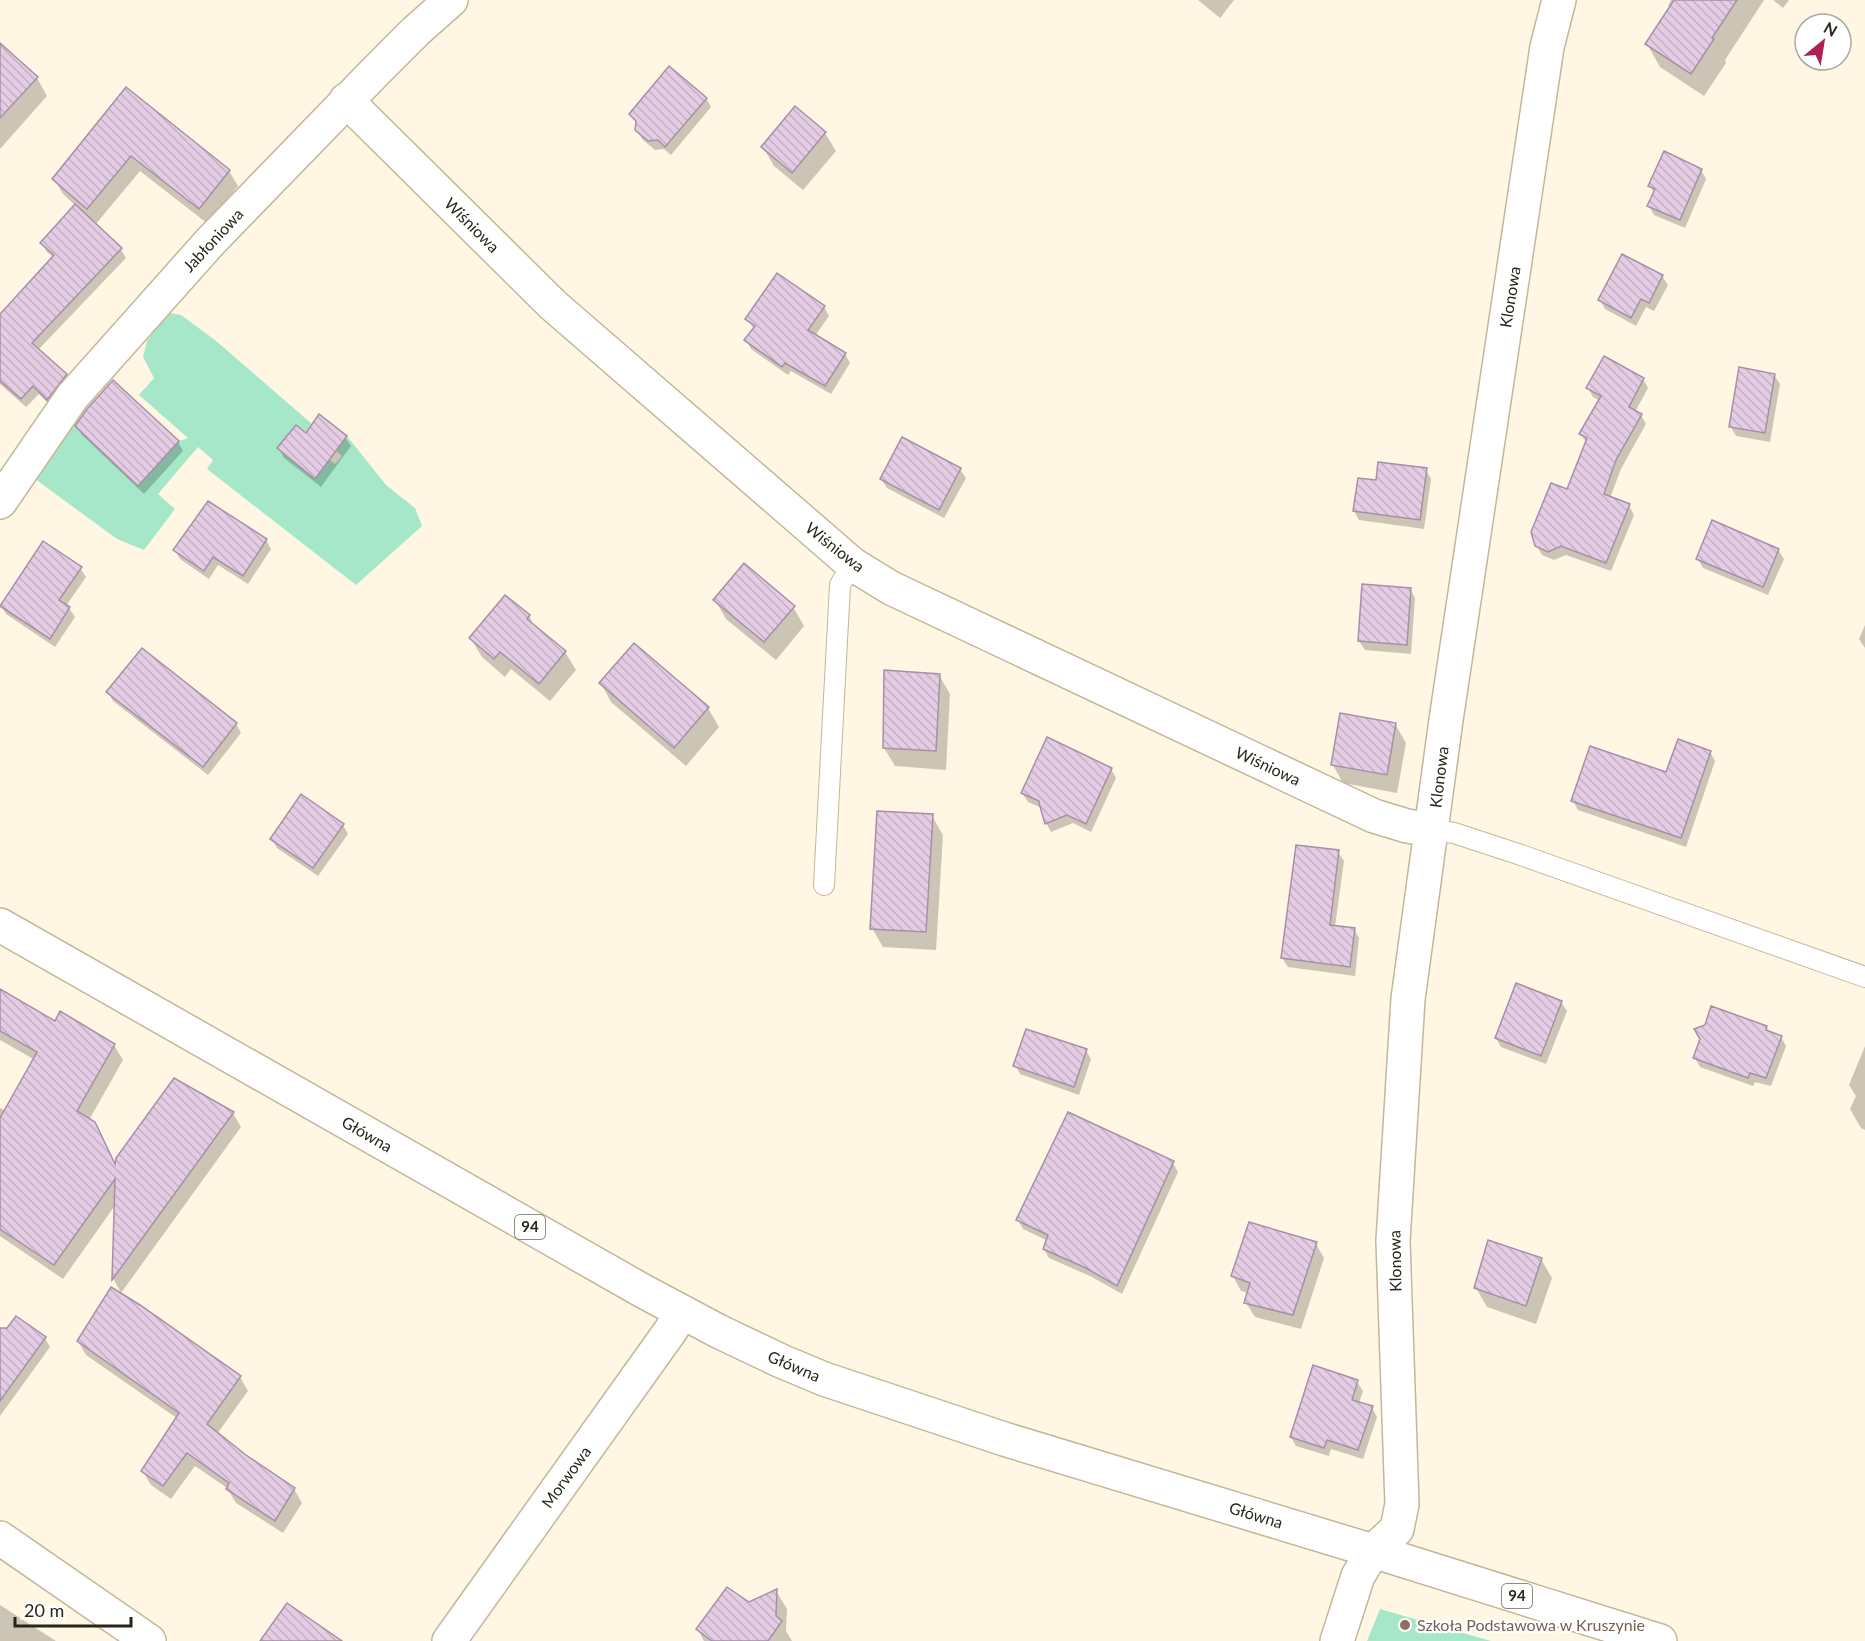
<svg xmlns="http://www.w3.org/2000/svg" width="1865" height="1641" font-family="Lato,sans-serif">
<style>
.grass{fill:#a7e7c9}
.shadow{fill:#0003}
.building{fill:url(#building-back-hatch);stroke:#a78fa6;stroke-width:1.5}
.lines{fill:none;stroke-linecap:round;stroke-linejoin:round}
.service-casing{stroke:#c4b799;stroke-width:22}
.minor-casing{stroke:#c4b799;stroke-width:36}
.primary-casing{stroke:#c4b799;stroke-width:36}
.service{stroke:#fff;stroke-width:20}
.minor{stroke:#fff;stroke-width:33}
.primary{stroke:#fff;stroke-width:33}
.education-dot{fill:#8d6e63;stroke:#fff;stroke-width:2}
.labels{text-anchor:middle;stroke-width:4.5;stroke-linejoin:round;paint-order:stroke}
.shield{fill:#fff;stroke:#6a665e;stroke-width:1.5}
.shield-label{font-size:15px;font-weight:bold;fill:#2a2519}
.street-label{font-size:16px;fill:#2a2519;stroke:#fff}
.education-label{font-size:16px;fill:#785e54;stroke:#fff;text-anchor:start}
</style>
<defs>
<pattern id="building-back-hatch" width="6" height="6" patternUnits="userSpaceOnUse" patternTransform="scale(1.5)"><rect width="6" height="6" fill="#e5cce5"/><path d="M-1 5l2 2M0 0l6 6M5-1l2 2" fill="none" stroke="#c5afc4"/></pattern>
</defs>
<rect width="100%" height="100%" fill="#fff7e4"/>
<g class="grass">
<path d="M170,313L181,315L215,340L312,424L306,432L296,425L278,449L315,479L330,460L335,464L342,456L335,450L347,436L386,485L415,508L422,526L356,585L207,469L213,460L198,447L158,494L175,509L144,550L117,539L35,479L70,421L138,485L179,441L188,438L139,395L154,378L143,357L147,341L166,315Z"/>
<path d="M1380,1609L1491,1641H1492H1367Z"/>
</g>
<g class="shadow">
<path d="M1198,0H1234L1220,18Z"/>
<path d="M1671,0H1764L1725,60L1726,63L1704,96L1660,67L1647,44L1670,9L1668,6Z"/>
<path d="M1773,0H1789L1783,8Z"/>
<path d="M0,45L37,78L47,96L0,149Z"/>
<path d="M126,89L229,171L238,186L208,224L140,171L95,225L121,249L126,258L38,350L66,375L71,384L53,408L39,394L26,407L0,384V316L54,258L47,252L42,243L76,206L63,194L54,179Z"/>
<path d="M706,98L711,107L671,155L664,149L655,150L642,139L637,130V124L630,114Z"/>
<path d="M825,133L836,151L803,190L774,166L763,147Z"/>
<path d="M1701,170L1706,179L1685,228L1654,215L1649,206L1655,194L1650,186Z"/>
<path d="M1662,276L1668,285L1654,311L1646,307L1636,326L1605,309L1600,300Z"/>
<path d="M824,307L829,316L815,336L845,354L850,363L831,394L791,371L788,375L751,349L746,340L754,329L747,319Z"/>
<path d="M1774,375L1780,384L1770,442L1736,436L1731,427Z"/>
<path d="M1643,379L1648,388L1635,412L1641,415L1646,424L1621,469L1610,498L1629,506L1634,515L1611,571L1566,555L1554,560L1542,555L1537,546L1568,491L1586,443L1581,434L1600,401L1593,397L1588,388Z"/>
<path d="M113,382L178,442L183,451L144,494L82,435L77,426Z"/>
<path d="M345,437L351,446L321,487L284,458L279,449Z"/>
<path d="M960,469L966,478L944,518L887,488L881,479Z"/>
<path d="M1426,470L1431,479L1424,529L1359,520L1354,511Z"/>
<path d="M266,540L271,549L248,584L218,565L209,579L180,559L175,550Z"/>
<path d="M1778,550L1784,559L1768,595L1703,568L1698,559Z"/>
<path d="M80,568L86,577L66,606L69,608L75,617L55,647L6,614L1,605Z"/>
<path d="M1410,589L1415,598L1411,654L1365,650L1359,641Z"/>
<path d="M505,597L529,616L536,629L565,652L576,670L550,701L511,669L505,677L482,657L471,639Z"/>
<path d="M715,600L793,607L804,626L776,660L726,619Z"/>
<path d="M1865,625V648L1859,639Z"/>
<path d="M634,645L708,708L719,727L686,766L611,702L601,683Z"/>
<path d="M939,675L950,694L946,770L895,766L884,748Z"/>
<path d="M108,692L236,724L241,733L208,775L113,701Z"/>
<path d="M1395,724L1406,743L1397,793L1343,783L1333,765Z"/>
<path d="M1710,752L1715,761L1686,847L1578,810L1573,801L1667,774Z"/>
<path d="M1111,769L1116,778L1091,832L1073,823L1051,832L1046,823L1042,808L1028,802L1022,793Z"/>
<path d="M932,816L943,835L936,950L883,947L872,928Z"/>
<path d="M343,825L348,834L318,876L277,848L272,839Z"/>
<path d="M1338,852L1344,861L1335,927L1354,929L1359,938L1355,976L1288,967L1282,958Z"/>
<path d="M0,990L56,1023L114,1045L123,1060L89,1120L94,1123L117,1167L233,1113L241,1127L121,1293L114,1280L116,1204L63,1279L0,1236V1108L6,1111L35,1060L0,1040Z"/>
<path d="M1561,1002L1567,1011L1546,1064L1501,1047L1496,1038Z"/>
<path d="M1766,1027L1769,1033L1781,1037L1786,1046L1771,1086L1755,1082L1753,1086L1700,1067L1695,1058Z"/>
<path d="M1865,1046V1130L1861,1128L1850,1109L1856,1096L1849,1085Z"/>
<path d="M1086,1050L1091,1059L1079,1095L1020,1074L1015,1065Z"/>
<path d="M1173,1163L1178,1172L1122,1294L1092,1277L1049,1258L1044,1249L1048,1241L1023,1229L1018,1220Z"/>
<path d="M1316,1244L1324,1258L1301,1329L1255,1317L1246,1303L1248,1293L1241,1291L1233,1276Z"/>
<path d="M1541,1259L1552,1278L1536,1324L1487,1307L1476,1288Z"/>
<path d="M45,1338L50,1347L0,1416V1341Z"/>
<path d="M78,1341L240,1377L248,1391L217,1434L246,1456L294,1489L302,1503L283,1533L236,1503L227,1488L195,1466L171,1499L151,1485L143,1472L178,1419L86,1355Z"/>
<path d="M1357,1382L1363,1391L1359,1403L1372,1408L1377,1417L1363,1459L1331,1449L1329,1456L1296,1446L1291,1437Z"/>
<path d="M776,1591L787,1609L786,1631L792,1641H704L698,1629Z"/>
<path d="M0,1605L56,1641H0Z"/>
</g>
<g class="building">
<path d="M1674,0H1737L1712,38L1714,39L1691,74L1645,44Z"/>
<path d="M0,43L38,77L0,118Z"/>
<path d="M669,66L707,98L665,147L658,140L648,141L635,130L636,121L629,114Z"/>
<path d="M126,87L230,170L199,209L131,156L87,209L52,179Z"/>
<path d="M795,106L826,132L792,173L761,147Z"/>
<path d="M1664,151L1702,169L1680,220L1647,206L1655,189L1648,186Z"/>
<path d="M75,204L122,248L32,343L67,374L47,400L33,386L21,399L0,381V314L54,255L40,243Z"/>
<path d="M1622,254L1663,275L1649,303L1641,299L1631,318L1598,300Z"/>
<path d="M777,273L825,306L808,330L846,353L825,386L785,363L782,367L744,340L755,326L745,319Z"/>
<path d="M1604,356L1644,378L1629,407L1642,414L1616,460L1604,494L1630,504L1606,563L1561,546L1548,552L1535,546L1531,532L1551,483L1567,489L1587,438L1579,434L1601,396L1586,388Z"/>
<path d="M1739,367L1775,374L1765,433L1729,427Z"/>
<path d="M113,380L179,441L138,486L75,426L87,409Z"/>
<path d="M319,414L347,436L315,479L277,448L296,425L306,433Z"/>
<path d="M902,437L961,468L939,510L880,479Z"/>
<path d="M1378,462L1427,468L1420,520L1353,511L1358,478L1376,480Z"/>
<path d="M208,501L267,539L243,576L213,557L204,571L173,550Z"/>
<path d="M1712,520L1779,549L1763,587L1696,559Z"/>
<path d="M43,541L82,567L59,600L70,607L50,639L0,606Z"/>
<path d="M744,563L795,606L764,642L713,600Z"/>
<path d="M1362,584L1411,588L1407,645L1358,641Z"/>
<path d="M505,595L530,615L527,619L566,651L539,684L500,652L494,659L469,638Z"/>
<path d="M634,643L709,707L674,748L599,683Z"/>
<path d="M142,648L237,723L203,767L106,692Z"/>
<path d="M884,670L940,674L936,751L883,748Z"/>
<path d="M1340,713L1396,723L1387,775L1331,765Z"/>
<path d="M1047,737L1112,768L1086,824L1067,815L1045,824L1039,803V801L1021,793Z"/>
<path d="M1678,739L1711,751L1681,838L1571,801L1590,746L1666,772Z"/>
<path d="M301,794L344,824L313,868L270,839Z"/>
<path d="M877,811L933,814L926,932L870,929Z"/>
<path d="M1296,845L1339,850L1330,925L1355,928L1350,967L1281,958Z"/>
<path d="M1516,983L1562,1001L1541,1056L1495,1038Z"/>
<path d="M0,989L55,1021L60,1011L115,1044L77,1111L95,1122L115,1164L116,1158L174,1078L234,1112L112,1280L115,1179L54,1265L0,1229V1118L37,1052L0,1031Z"/>
<path d="M1711,1006L1767,1026L1766,1030L1782,1036L1766,1078L1750,1073L1748,1078L1693,1058L1700,1039L1694,1029L1705,1025Z"/>
<path d="M1026,1029L1087,1049L1074,1087L1013,1066Z"/>
<path d="M1068,1112L1174,1161L1117,1286L1086,1268L1043,1249L1048,1235L1016,1220Z"/>
<path d="M1249,1222L1317,1242L1293,1315L1244,1303L1250,1283L1231,1276Z"/>
<path d="M1488,1240L1542,1258L1526,1306L1474,1288Z"/>
<path d="M111,1287L140,1305L241,1376L207,1424L246,1455L295,1488L275,1521L226,1489L229,1483L187,1453L163,1486L141,1471L179,1413L77,1341Z"/>
<path d="M16,1316L46,1337L0,1401V1328H7Z"/>
<path d="M1313,1365L1358,1380L1352,1400L1373,1406L1358,1450L1327,1440L1324,1448L1290,1437Z"/>
<path d="M727,1587L749,1602L777,1589L776,1616L782,1621L768,1641H712L696,1629Z"/>
<path d="M287,1603L342,1641H260Z"/>
</g>
<g class="lines">
<g class="service-casing">
<g id="service">
<path d="M1432,830L1454,833L1521,855L1865,977"/>
<path d="M824,885L840,585L852,564"/>
</g>
</g>
<g class="minor-casing">
<g id="minor">
<path d="M346,100L553,305L852,564L891,588L1374,816L1407,826L1432,830"/>
<path d="M0,502L72,397L210,242L376,71L416,31L451,0"/>
<path d="M0,1538L149,1641"/>
<path d="M449,1641L671,1330L681,1313"/>
<path d="M1337,1641L1358,1576L1373,1551L1397,1529L1402,1504L1393,1241L1408,999L1446,720L1547,47L1559,0"/>
</g>
</g>
<g class="primary-casing">
<path id="primary" d="M0,925L643,1291L718,1331L781,1361L824,1379L1004,1439L1373,1551L1660,1641"/>
</g>
<use href="#service" class="service"/>
<use href="#minor" class="minor"/>
<use href="#primary" class="primary"/>
</g>
<circle class="education-dot" cx="1405" cy="1625" r="6"/>
<g class="labels">
<g class="shield">
<rect x="515" y="1215" width="30" height="24" rx="4.5"/>
<rect x="1502" y="1584" width="30" height="24" rx="4.5"/>
</g>
<g class="shield-label">
<text x="530" y="1232">94</text>
<text x="1517" y="1601">94</text>
</g>
<g class="street-label">
<text transform="translate(472 225) rotate(45)" y="6">Wiśniowa</text>
<text transform="translate(213 240) rotate(-47)" y="6">Jabłoniowa</text>
<text transform="translate(1510 297) rotate(-81)" y="6">Klonowa</text>
<text transform="translate(835 547) rotate(38)" y="6">Wiśniowa</text>
<text transform="translate(1268 766) rotate(25)" y="6">Wiśniowa</text>
<text transform="translate(1439 777) rotate(-83)" y="6">Klonowa</text>
<text transform="translate(367 1134) rotate(30)" y="6">Główna</text>
<text transform="translate(1395 1261) rotate(-91)" y="6">Klonowa</text>
<text transform="translate(794 1366) rotate(23)" y="6">Główna</text>
<text transform="translate(566 1477) rotate(-54)" y="6">Morwowa</text>
<text transform="translate(1256 1515) rotate(17)" y="6">Główna</text>
</g>
<g class="education-label">
<text x="1417" y="1631">Szkoła Podstawowa w Kruszynie</text>
</g>
</g>
<g transform="translate(1823 42) rotate(30)"><circle r="28" fill="#ffffff" stroke="#aaa8a3" stroke-width="1.5"/>
<path d="M0-4.5L10 22L0 15L-10 22Z" fill="#b02054"/>
<text y="-9" font-size="16" font-weight="bold" text-anchor="middle" fill="#2a2519">N</text>
</g>
<path d="M15 1617v9h116v-9" fill="none" stroke="#2a2519" stroke-width="3"/>
<text x="24" y="1617" font-size="18" fill="#2a2519" stroke="#ffffff" stroke-width="4.5" paint-order="stroke">20 m</text>
</svg>
